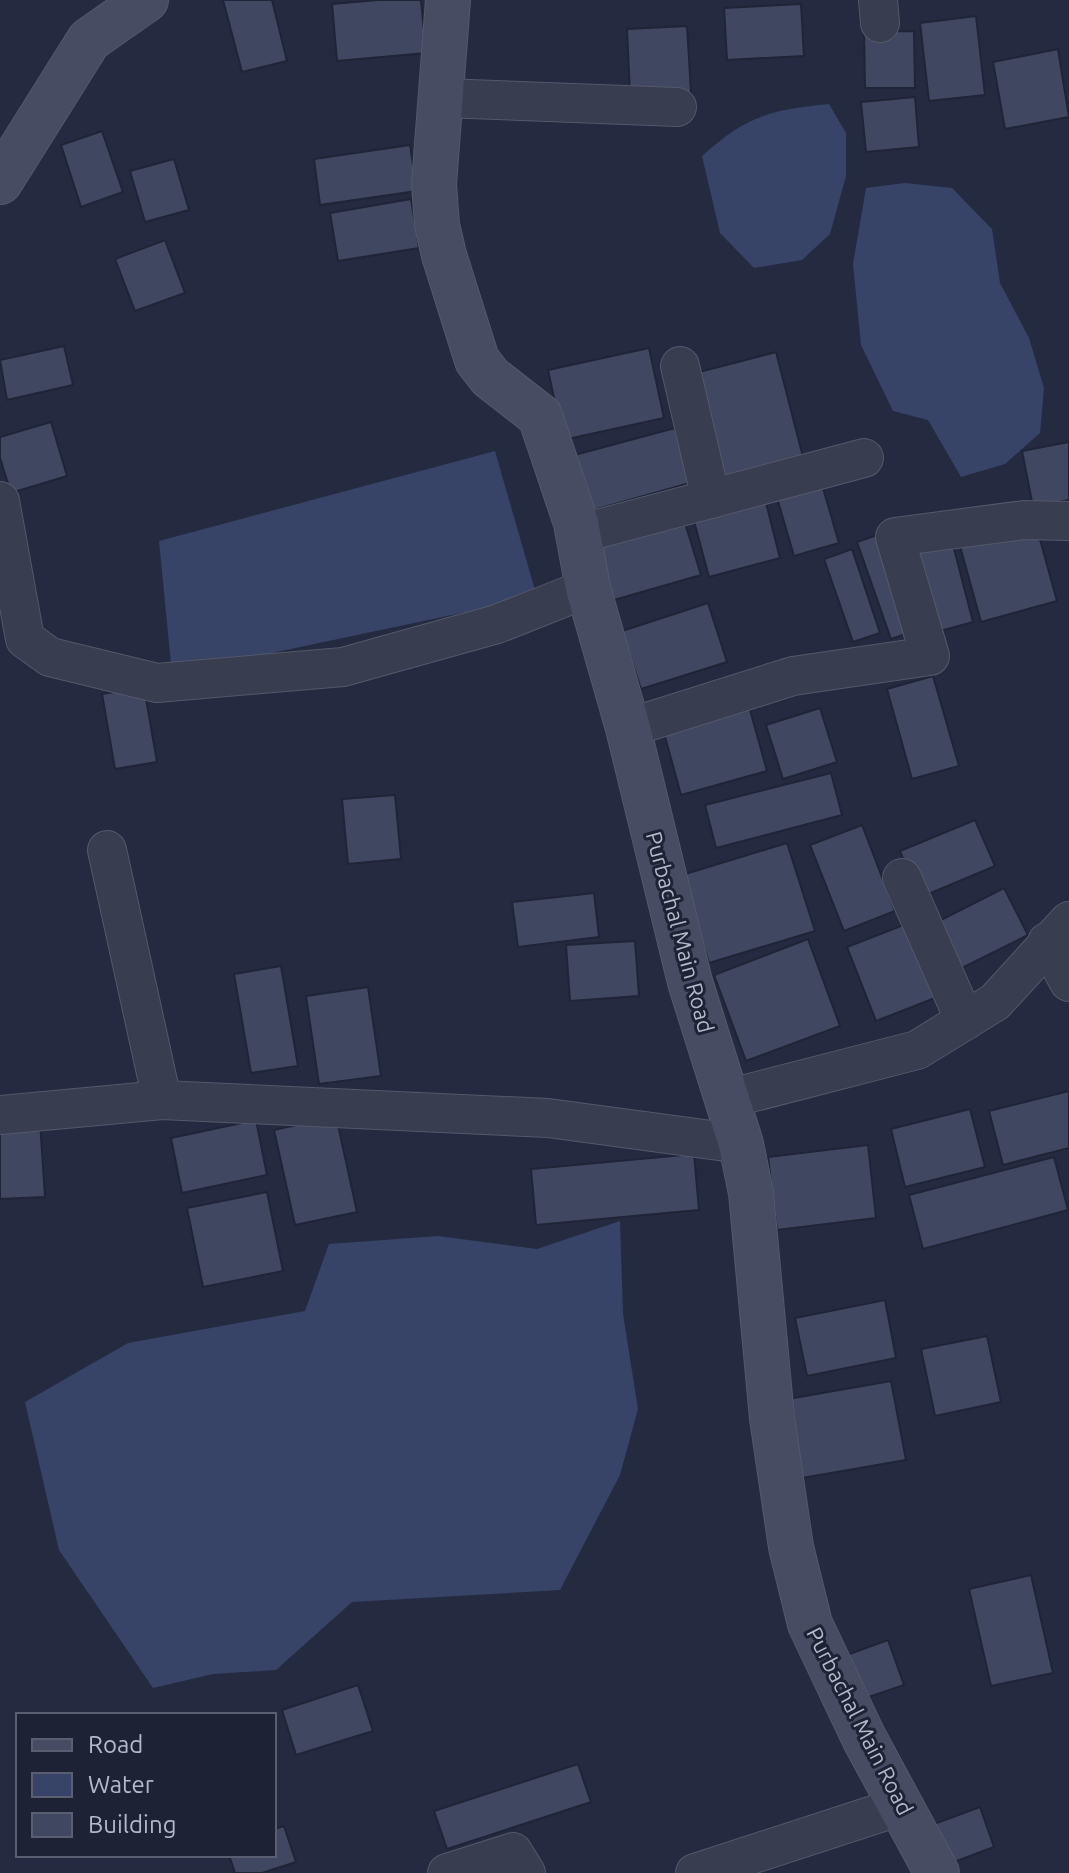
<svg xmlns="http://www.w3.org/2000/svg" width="1069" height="1873" font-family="Ubuntu,sans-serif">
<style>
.water{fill:#374367}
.building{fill:#404760;stroke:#1f2536;stroke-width:2}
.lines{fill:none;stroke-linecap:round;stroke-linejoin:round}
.street-casing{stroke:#53596a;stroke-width:40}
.secondary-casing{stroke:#53596a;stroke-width:46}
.street{stroke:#383e4f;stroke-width:38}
.secondary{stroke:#464c62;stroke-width:44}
.labels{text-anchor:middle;stroke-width:6;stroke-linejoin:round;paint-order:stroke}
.street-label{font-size:22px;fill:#b4b9ca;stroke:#1d2334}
</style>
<rect width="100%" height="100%" fill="#242b40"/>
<g class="water">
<path d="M829,104L846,133V176L830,234L802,260L754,268L720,233L702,156C746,116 770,110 829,104Z"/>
<path d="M905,183L952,188L992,229L1000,283L1029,338L1044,388L1040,433L1005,464L961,477L928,420L893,411L861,345L853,264L866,188Z"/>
<path d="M495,451L537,597L172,674L159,541Z"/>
<path d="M620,1221L623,1314L638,1409L620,1475L560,1590L352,1602L276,1670L213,1674L153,1688L59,1550L25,1402L128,1343L305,1311L329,1244L438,1236L537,1249Z"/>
</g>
<g class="building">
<path d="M223,0H272L287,61L242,72Z"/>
<path d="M378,0H421L426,53L337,61L332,4Z"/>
<path d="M801,4L804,56L727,60L724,8Z"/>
<path d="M976,16L985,95L929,101L920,23Z"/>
<path d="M687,26L691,92L630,95L627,29Z"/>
<path d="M914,31L915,88H865L864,32Z"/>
<path d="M1058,49L1069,117L1005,129L993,62Z"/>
<path d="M915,97L919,147L866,152L861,102Z"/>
<path d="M102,131L123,192L81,207L61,145Z"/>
<path d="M410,145L417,191L320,205L314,159Z"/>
<path d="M174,159L189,210L145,222L130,171Z"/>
<path d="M411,199L419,248L338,261L330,213Z"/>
<path d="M165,240L185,293L135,311L115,259Z"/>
<path d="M64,346L73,385L7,400L0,360Z"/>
<path d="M649,348L664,418L563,440L548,370Z"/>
<path d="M776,352L803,457L711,481L684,376Z"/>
<path d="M51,422L67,476L11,493L0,458V437Z"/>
<path d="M675,428L690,483L583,513L567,457Z"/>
<path d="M1069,442V500L1033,507L1022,451Z"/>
<path d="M818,471L839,543L794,556L773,484Z"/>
<path d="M763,491L780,558L709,577L691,510Z"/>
<path d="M681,510L701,575L607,602L588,537Z"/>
<path d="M1036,525L1057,601L981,622L960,546Z"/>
<path d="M886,532L920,629L891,639L857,542Z"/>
<path d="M952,541L973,622L929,634L908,552Z"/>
<path d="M852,549L880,633L853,642L824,559Z"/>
<path d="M708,603L727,662L641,689L622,631Z"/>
<path d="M933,676L959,766L912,779L887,689Z"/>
<path d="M144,687L157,762L115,769L102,694Z"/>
<path d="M747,699L767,771L681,795L661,722Z"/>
<path d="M820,708L837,762L783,779L766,725Z"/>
<path d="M831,773L842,815L716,848L705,805Z"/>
<path d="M395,795L401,859L348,864L342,799Z"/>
<path d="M975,820L995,866L919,898L900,851Z"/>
<path d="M862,825L895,911L844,931L810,845Z"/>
<path d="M787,843L815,931L709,963L682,875Z"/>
<path d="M1004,888L1028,935L954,972L931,925Z"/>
<path d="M594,893L599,937L518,947L512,902Z"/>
<path d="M906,924L935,998L876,1021L847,947Z"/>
<path d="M808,939L840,1026L746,1061L714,975Z"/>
<path d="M635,941L639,996L570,1001L566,945Z"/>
<path d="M281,966L298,1066L251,1073L234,974Z"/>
<path d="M368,987L381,1076L319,1084L306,996Z"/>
<path d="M1069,1091V1148L1003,1165L989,1111Z"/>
<path d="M970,1109L985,1167L905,1187L891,1129Z"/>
<path d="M336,1116L357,1212L295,1225L274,1130Z"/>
<path d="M256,1120L267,1175L182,1193L171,1138Z"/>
<path d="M40,1121L45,1197L0,1199V1123Z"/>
<path d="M868,1145L876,1218L777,1230L768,1157Z"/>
<path d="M694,1154L699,1210L536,1225L531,1169Z"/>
<path d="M1054,1157L1068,1210L923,1249L909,1195Z"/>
<path d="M267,1192L283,1271L203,1287L187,1208Z"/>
<path d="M885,1300L896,1358L807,1376L795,1318Z"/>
<path d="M987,1336L1001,1402L935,1416L921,1349Z"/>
<path d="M891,1381L906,1460L802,1478L788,1399Z"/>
<path d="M1031,1575L1053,1673L991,1686L969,1589Z"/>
<path d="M888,1640L904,1685L860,1700L844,1656Z"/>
<path d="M358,1685L373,1731L296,1755L282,1710Z"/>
<path d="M578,1764L591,1802L447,1849L434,1811Z"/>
<path d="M980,1807L994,1847L938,1868L923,1828Z"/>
<path d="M284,1826L296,1862L262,1873H235L229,1855H274V1829Z"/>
</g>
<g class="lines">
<g class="street-casing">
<g id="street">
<path d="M878,0L880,23"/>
<path d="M442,98L677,107"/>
<path d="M680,366L711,499"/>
<path d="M0,501L25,639L50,657L157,683L343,667L497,624L588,588"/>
<path d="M579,534L864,458"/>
<path d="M628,728L793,676L930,656L895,537L1024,520L1069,521"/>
<path d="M107,850L162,1100"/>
<path d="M902,878L965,1021"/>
<path d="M1047,942L1069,982"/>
<path d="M727,1099L917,1050L995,1002L1069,921"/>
<path d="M0,1115L162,1100L548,1118L741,1144"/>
<path d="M447,1873L513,1852L526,1873"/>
<path d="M695,1873L901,1806"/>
</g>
</g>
<g class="secondary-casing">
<g id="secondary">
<path d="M448,0L434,184L437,225L444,255L477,360L490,377L540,416L576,523L588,588L628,728L690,982L741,1144L751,1193L772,1418L791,1547L810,1624L864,1738L937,1873"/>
<path d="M0,182L89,40L146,0"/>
</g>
</g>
<use href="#street" class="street"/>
<use href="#secondary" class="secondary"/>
</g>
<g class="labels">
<g class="street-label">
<text transform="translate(680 932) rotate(75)" y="8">Purbachal Main Road</text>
<text transform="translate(860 1721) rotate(63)" y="8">Purbachal Main Road</text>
</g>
</g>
<rect x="16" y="1713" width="260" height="144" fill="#1d2334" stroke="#595f70" stroke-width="2"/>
<rect x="32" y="1739" width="40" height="12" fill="#464c62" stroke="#595f70" stroke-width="2"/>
<text x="88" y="1753" font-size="24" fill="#b4b9ca">Road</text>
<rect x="32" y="1773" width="40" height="24" fill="#374367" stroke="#595f70" stroke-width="2"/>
<text x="88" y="1793" font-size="24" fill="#b4b9ca">Water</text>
<rect x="32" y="1813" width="40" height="24" fill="#404760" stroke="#595f70" stroke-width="2"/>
<text x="88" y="1833" font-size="24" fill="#b4b9ca">Building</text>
</svg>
